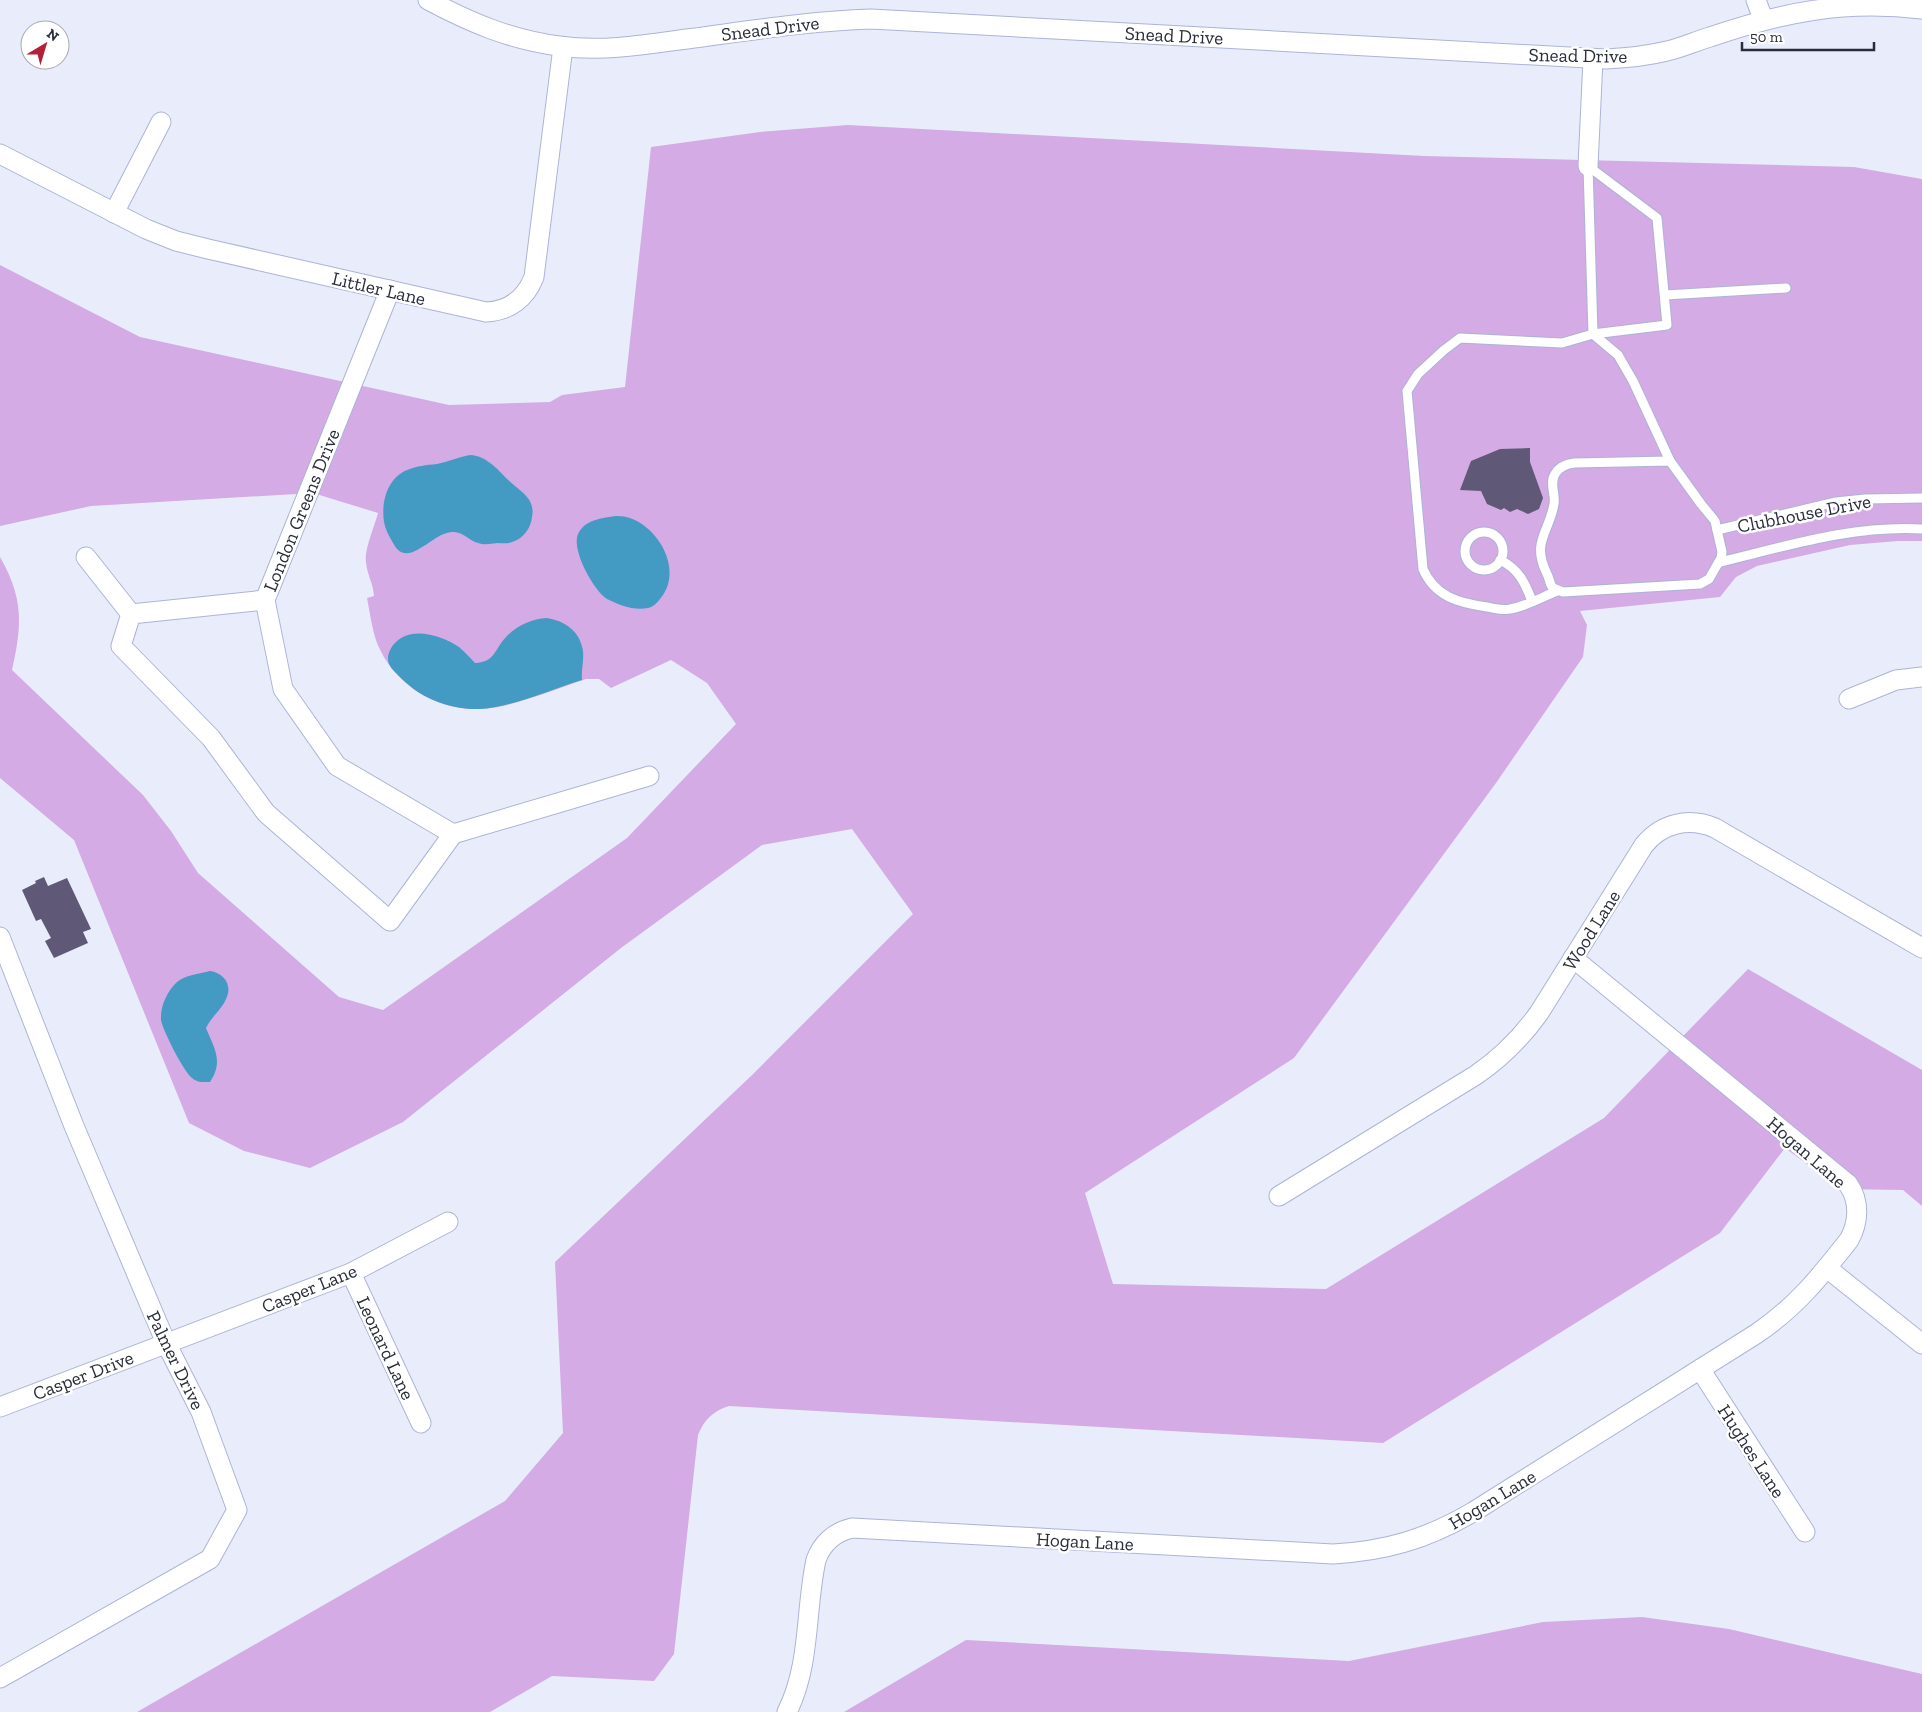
<svg xmlns="http://www.w3.org/2000/svg" width="1922" height="1712" font-family="'Zilla Slab',serif">
<style>
.green{fill:#d4abe4}
.water{fill:#439bc4}
.building{fill:#5f5876}
.lines{fill:none;stroke-linecap:round;stroke-linejoin:round}
.lane-casing{stroke:#acb4d6;stroke-width:11}
.street-casing{stroke:#acb4d6;stroke-width:21}
.lane{stroke:#fff;stroke-width:9}
.street{stroke:#fff;stroke-width:19}
.labels{text-anchor:middle;stroke-width:5;stroke-linejoin:round;paint-order:stroke}
.street-label{font-size:19px;fill:#292d3a;stroke:#fff}
</style>
<rect width="100%" height="100%" fill="#e9edfb"/>
<g class="green">
<path d="M848,125L1424,156L1854,167L1922,179V541H1898L1850,545L1757,566L1736,577L1720,597L1580,611L1587,625L1583,657L1496,783L1294,1058L1085,1193L1113,1284L1326,1289L1604,1118L1748,969L1922,1070V1206L1903,1190L1841,1189L1785,1148L1720,1233L1383,1443L799,1410L729,1406C713,1411 704,1420 698,1435L674,1654L654,1681L552,1676L490,1712H137L505,1501L563,1433L555,1262L751,1076L913,914L852,829L762,845L621,948L403,1122L310,1168L244,1151L189,1123L74,840L0,778V557C24,599 22,625 12,670L143,795L171,831L198,873L339,997L383,1010L627,838L736,724L707,683L671,660L611,688L599,679H586C558,688 520,704 491,708C444,715 395,688 377,643C372,629 370,613 367,598L374,596C373,582 367,575 366,562C364,550 375,525 378,513L313,493L91,506L0,526V265L140,337L449,405L550,402L562,395L625,387L651,147L760,132Z"/>
<path d="M1642,1617L1729,1629L1922,1674V1712H844L966,1640L1349,1661L1543,1622Z"/>
</g>
<g class="water">
<path d="M470,455C490,456 501,475 515,486C526,495 535,502 532,517C531,528 523,539 512,542C507,544 502,543 497,543C490,544 484,545 478,543C470,541 463,532 454,532C433,530 408,572 393,543C389,536 385,529 384,522C381,503 387,478 407,470C417,466 426,465 437,464C448,462 458,457 470,455Z"/>
<path d="M616,516C653,515 687,569 660,599C657,603 653,607 648,608C634,611 619,605 607,599C594,591 569,547 579,532C587,519 603,518 616,516Z"/>
<path d="M547,618C565,621 580,631 583,651C584,661 581,671 582,680C553,689 509,708 480,709C449,710 419,698 398,675C394,671 388,666 388,659C388,653 391,647 395,643C411,625 443,636 459,647C465,652 470,658 475,663C496,662 494,649 507,636C518,625 532,619 547,618Z"/>
<path d="M210,971C224,973 233,985 226,999C222,1009 212,1016 206,1028C214,1048 224,1061 210,1082C203,1082 198,1083 192,1078C184,1072 163,1031 161,1020C160,1007 167,991 177,982C185,975 199,974 210,971Z"/>
</g>
<g class="building">
<path d="M1530,448V462L1543,498L1539,509L1528,514L1517,509L1510,512L1504,508L1501,510L1487,504L1481,491L1460,490L1471,461L1500,449Z"/>
<path d="M44,877L48,886L67,878L91,929L83,932L88,943L54,958L45,941L51,938L41,919L36,921L22,890L36,883L35,881Z"/>
</g>
<g class="lines">
<g class="lane-casing">
<g id="lane">
<path d="M1588,166L1657,218L1667,325L1593,334"/>
<path d="M1665,295L1786,288"/>
<path d="M1593,334L1618,355L1633,381L1670,461"/>
<path d="M1670,461L1701,504L1715,521L1722,552L1721,558L1709,579L1700,584L1563,592L1553,588C1549,584 1550,579 1547,574C1531,542 1549,533 1554,504C1556,495 1549,483 1555,474C1559,467 1566,464 1574,463Z"/>
<path d="M1717,530L1836,502L1865,499L1922,498"/>
<circle cx="1484" cy="551" r="19"/>
<path d="M1500,560C1519,569 1525,583 1532,601"/>
<path d="M1720,562C1787,546 1853,525 1922,529"/>
<path d="M1557,591C1542,597 1525,607 1510,609C1503,611 1494,608 1487,607C1459,603 1435,597 1423,569L1407,391L1418,374L1444,350L1460,338L1562,343L1593,334L1588,166"/>
</g>
</g>
<g class="street-casing">
<g id="street">
<path d="M428,0C469,22 511,40 559,46C602,52 644,45 687,39C748,31 809,21 871,19L1606,59C1626,58 1647,56 1667,51C1681,48 1696,41 1710,37C1784,12 1843,0 1922,9"/>
<path d="M1756,0L1763,19"/>
<path d="M0,154L146,229L176,241L208,249L486,312C509,311 526,298 534,277L563,47"/>
<path d="M1588,166L1593,59"/>
<path d="M114,213L161,122"/>
<path d="M390,290L265,600L283,689L337,766L453,834"/>
<path d="M86,557L131,614"/>
<path d="M131,614L121,646L211,738L266,813L390,921L453,834"/>
<path d="M131,614L265,600"/>
<path d="M1849,699L1896,680L1922,677"/>
<path d="M453,834L649,776"/>
<path d="M0,937L74,1126L166,1343L201,1412L237,1510L210,1559L0,1678"/>
<path d="M1279,1196L1476,1075C1501,1058 1521,1038 1539,1013L1644,845C1662,823 1689,817 1715,828L1922,948"/>
<path d="M1827,1268L1922,1344"/>
<path d="M351,1273L421,1423"/>
<path d="M1700,1369L1805,1532"/>
<path d="M0,1407L351,1273L448,1222"/>
<path d="M787,1712C811,1664 805,1611 816,1560C822,1543 835,1532 852,1528L1333,1554C1386,1551 1427,1539 1473,1512L1756,1334C1796,1307 1819,1278 1849,1240C1859,1222 1860,1201 1848,1184L1573,958"/>
</g>
</g>
<use href="#lane" class="lane"/>
<use href="#street" class="street"/>
</g>
<g class="labels">
<g class="street-label">
<text transform="translate(770 28) rotate(-7)" y="7">Snead Drive</text>
<text transform="translate(1174 35) rotate(3)" y="7">Snead Drive</text>
<text transform="translate(1578 55) rotate(1)" y="7">Snead Drive</text>
<text transform="translate(379 288) rotate(13)" y="7">Littler Lane</text>
<text transform="translate(301 510) rotate(-68)" y="7">London Greens Drive</text>
<text transform="translate(1804 513) rotate(-11)" y="7">Clubhouse Drive</text>
<text transform="translate(1591 930) rotate(-58)" y="7">Wood Lane</text>
<text transform="translate(1807 1152) rotate(41)" y="7">Hogan Lane</text>
<text transform="translate(309 1288) rotate(-22)" y="7">Casper Lane</text>
<text transform="translate(386 1348) rotate(65)" y="7">Leonard Lane</text>
<text transform="translate(176 1360) rotate(64)" y="7">Palmer Drive</text>
<text transform="translate(83 1375) rotate(-21)" y="7">Casper Drive</text>
<text transform="translate(1752 1451) rotate(57)" y="7">Hughes Lane</text>
<text transform="translate(1492 1499) rotate(-31)" y="7">Hogan Lane</text>
<text transform="translate(1085 1541) rotate(3)" y="7">Hogan Lane</text>
</g>
</g>
<g transform="translate(45 45) rotate(38)"><circle r="24" fill="#ffffff" stroke="#a9abb0"/>
<path d="M0-4L9 19L0 12L-9 19Z" fill="#b32138"/>
<text y="-8" font-size="14" font-weight="bold" text-anchor="middle" fill="#292d3a">N</text>
</g>
<path d="M1742 42v8h132v-8" fill="none" stroke="#292d3a" stroke-width="2.5"/>
<text x="1750" y="42" font-size="15" fill="#292d3a" stroke="#ffffff" stroke-width="4" paint-order="stroke">50 m</text>
</svg>
